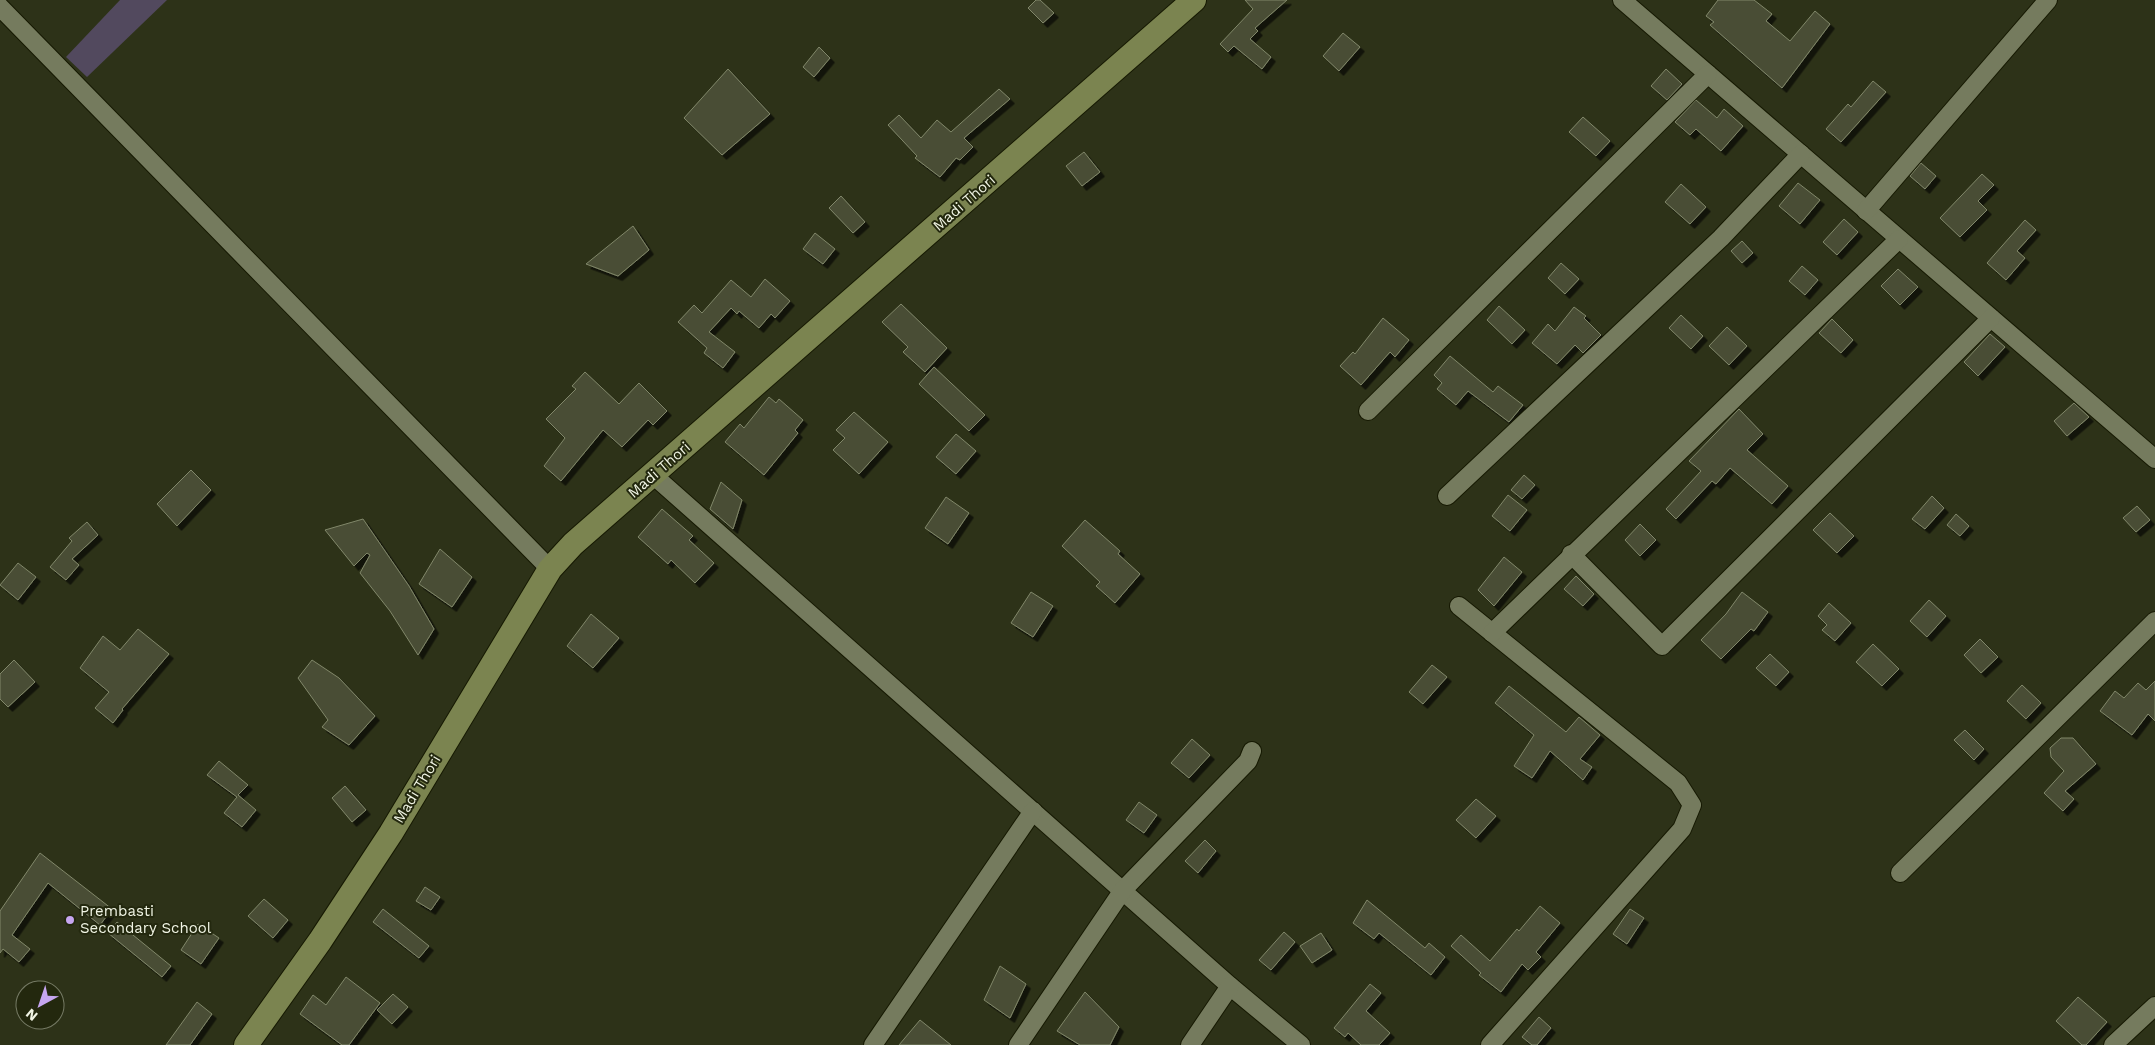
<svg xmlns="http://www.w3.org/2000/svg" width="2155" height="1045" font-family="'Work Sans',sans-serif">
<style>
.green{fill:#52495e}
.building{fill:#494e34;stroke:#81876a;filter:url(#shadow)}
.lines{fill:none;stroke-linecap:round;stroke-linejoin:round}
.street-casing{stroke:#161902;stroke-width:20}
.secondary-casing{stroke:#161902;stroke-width:26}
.street{stroke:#757b5e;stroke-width:18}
.secondary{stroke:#7b8450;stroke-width:24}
.poi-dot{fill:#c6a6f0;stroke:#23280e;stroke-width:2}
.labels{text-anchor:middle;stroke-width:4;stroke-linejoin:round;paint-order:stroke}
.street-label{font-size:15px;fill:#f0f4e4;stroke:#23280e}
.poi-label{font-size:15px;fill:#f0f4e4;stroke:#23280e;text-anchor:start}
</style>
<defs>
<filter id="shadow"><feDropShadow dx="4.5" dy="4.5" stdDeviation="0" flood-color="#0009"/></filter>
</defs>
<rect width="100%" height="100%" fill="#2d3218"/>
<path class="green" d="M120,0H167L87,77L66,57Z"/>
<g class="building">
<path d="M1036,0H1040L1054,13L1043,23L1028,8Z"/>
<path d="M1245,0H1287L1255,28L1258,31L1250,39L1271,57L1262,69L1234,46L1228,52L1220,44L1253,9Z"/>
<path d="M1718,0H1754L1772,14L1766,21L1790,41L1815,11L1830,24L1782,88L1710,25L1714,22L1706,16Z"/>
<path d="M1343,33L1360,47L1339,71L1323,56Z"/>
<path d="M819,47L830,58L814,77L803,67Z"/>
<path d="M728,69L770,114L722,155L684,118Z"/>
<path d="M1666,69L1682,84L1667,100L1651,86Z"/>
<path d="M1873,81L1886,92L1841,142L1826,129L1848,104L1851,107Z"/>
<path d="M999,89L1010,99L964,138L973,147L960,160L956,158L940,177L915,158L917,156L888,125L899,115L921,138L937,120L951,132Z"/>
<path d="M1696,100L1717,118L1724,109L1743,126L1721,151L1696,129L1690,135L1675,122Z"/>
<path d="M1583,117L1610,141L1596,156L1569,132Z"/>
<path d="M1084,152L1100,172L1082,186L1066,166Z"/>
<path d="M1921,163L1936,176L1925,189L1910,176Z"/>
<path d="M1982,174L1994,185L1978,201L1987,210L1960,237L1940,218Z"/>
<path d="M1798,183L1820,200L1800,224L1779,206Z"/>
<path d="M1681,184L1706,207L1690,224L1665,202Z"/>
<path d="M841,196L865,222L853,233L829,208Z"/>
<path d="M1844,219L1858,232L1837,255L1823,242Z"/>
<path d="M2025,220L2036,230L2017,251L2025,258L2006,280L1987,263Z"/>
<path d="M633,226L649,250L618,276L586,264Z"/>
<path d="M815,233L835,249L823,264L803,249Z"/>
<path d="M1742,241L1753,253L1742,263L1731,251Z"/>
<path d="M1561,263L1579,279L1565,294L1548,278Z"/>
<path d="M1802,266L1818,280L1805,295L1789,281Z"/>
<path d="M1898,269L1918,287L1900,305L1881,286Z"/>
<path d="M765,279L790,301L775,318L771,314L759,328L739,311L737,314L731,308L709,332L735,352L723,368L704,353L707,348L678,322L694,305L702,313L731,280L751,297Z"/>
<path d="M901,304L947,348L925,372L903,352L908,347L882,322Z"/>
<path d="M1499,306L1525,330L1512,344L1487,320Z"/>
<path d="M1574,307L1586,316L1584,318L1601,335L1583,353L1575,345L1557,364L1532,343L1548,324L1555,331Z"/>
<path d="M1681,315L1703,336L1691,349L1669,328Z"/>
<path d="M1383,318L1409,340L1395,357L1390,352L1361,385L1340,366L1353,352L1355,354Z"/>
<path d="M1832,319L1853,340L1841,353L1819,333Z"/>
<path d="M1727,327L1747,346L1729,365L1709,346Z"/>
<path d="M1990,334L2005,347L1978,376L1964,362Z"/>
<path d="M1450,356L1493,392L1498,386L1523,405L1509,422L1468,391L1456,405L1437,389L1442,383L1434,375Z"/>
<path d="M934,367L985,415L969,431L919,384Z"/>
<path d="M585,372L619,404L639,383L667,411L653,425L648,420L622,447L603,430L561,481L544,466L565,438L546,419L576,389L572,386Z"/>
<path d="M769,397L776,403L779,399L803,420L795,430L798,433L764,475L725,442L740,424L744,428Z"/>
<path d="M2074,403L2089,417L2067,436L2054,421Z"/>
<path d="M1739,409L1763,434L1747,450L1788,486L1772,504L1730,468L1716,484L1712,481L1676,519L1666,509L1701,471L1689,461Z"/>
<path d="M854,412L888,442L859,474L833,450L845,438L836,430Z"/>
<path d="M956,434L976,451L956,474L936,457Z"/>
<path d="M191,470L211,490L177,526L157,504Z"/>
<path d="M1524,475L1535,485L1522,499L1511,490Z"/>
<path d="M721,482L742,500L733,529L710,509Z"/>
<path d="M1508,495L1527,510L1510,531L1492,516Z"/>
<path d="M1932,496L1944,508L1925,529L1912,519Z"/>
<path d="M946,497L969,513L948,544L925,528Z"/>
<path d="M2137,506L2150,520L2136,532L2123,518Z"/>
<path d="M662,509L693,536L689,540L714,563L695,583L671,560L668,564L638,537Z"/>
<path d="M1830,513L1854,536L1837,553L1813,530Z"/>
<path d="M1956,514L1969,526L1960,536L1947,525Z"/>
<path d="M363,519L409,586L434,629L418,655L390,611L360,573L370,555L367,553L354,566L325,530Z"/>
<path d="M1085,520L1120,551L1118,554L1140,574L1115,603L1096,586L1100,582L1062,546Z"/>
<path d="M87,522L98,535L72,559L79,565L66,580L50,567L72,541L69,538Z"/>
<path d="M1640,524L1656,540L1640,556L1625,540Z"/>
<path d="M440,549L472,577L452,607L419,584Z"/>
<path d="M1504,557L1522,572L1494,606L1478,590Z"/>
<path d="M18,563L36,577L18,600L0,585Z"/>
<path d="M1576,576L1594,594L1583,606L1564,589Z"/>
<path d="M1031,592L1053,606L1033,637L1011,623Z"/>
<path d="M1742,592L1768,612L1754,631L1751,629L1721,659L1701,640L1726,614Z"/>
<path d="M1929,600L1946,616L1927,637L1910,621Z"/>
<path d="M1829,603L1851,623L1835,641L1822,630L1827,625L1818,616Z"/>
<path d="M591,614L619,638L593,668L567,646Z"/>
<path d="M138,629L169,654L122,709L123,710L113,723L95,708L109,692L80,668L103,636L120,650Z"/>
<path d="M1980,639L1998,657L1981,673L1964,655Z"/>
<path d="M1873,644L1899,669L1882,686L1856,662Z"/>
<path d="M1770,654L1789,672L1776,686L1756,668Z"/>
<path d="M14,660L35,682L8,707L0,699V674Z"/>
<path d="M312,660L339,678L375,716L349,745L322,727L328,720L298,678Z"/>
<path d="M1432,665L1447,677L1423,704L1409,692Z"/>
<path d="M2155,681V721L2148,714L2132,735L2100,711L2115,691L2124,698L2138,683L2146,690Z"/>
<path d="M2022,685L2041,703L2026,719L2007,701Z"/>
<path d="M1509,686L1566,732L1579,717L1600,735L1580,759L1592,767L1583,780L1550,751L1532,778L1514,766L1534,735L1495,703Z"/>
<path d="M1965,730L1984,749L1974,760L1954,740Z"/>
<path d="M2061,738H2073L2096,764L2065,791L2074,799L2063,811L2044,793L2064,771L2051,757L2050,748Z"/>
<path d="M1192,739L1210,755L1189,778L1171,763Z"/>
<path d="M219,761L248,785L238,795L256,810L242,827L224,813L237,797L207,775Z"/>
<path d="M345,786L366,810L352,822L332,798Z"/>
<path d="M1476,799L1496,816L1476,838L1456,820Z"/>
<path d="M1139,802L1157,815L1144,833L1126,820Z"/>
<path d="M1205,840L1216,851L1198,873L1185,861Z"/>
<path d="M40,853L112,909L100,925L48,883L12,935L30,949L19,962L3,949L0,953V911Z"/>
<path d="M425,887L440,897L431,910L416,901Z"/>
<path d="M264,899L288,920L273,938L248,916Z"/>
<path d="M1367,900L1425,948L1429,943L1445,957L1431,975L1379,933L1374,939L1353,923Z"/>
<path d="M1540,906L1560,923L1536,952L1541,957L1528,970L1522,964L1501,992L1479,975L1481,973L1451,946L1461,935L1490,961L1517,929L1519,931Z"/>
<path d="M383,909L429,946L419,958L373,922Z"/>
<path d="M1630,909L1644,918L1627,944L1613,934Z"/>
<path d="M117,922L171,966L162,977L108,933Z"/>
<path d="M198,924L219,938L201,964L181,950Z"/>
<path d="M1284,932L1295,942L1271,970L1259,960Z"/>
<path d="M1321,933L1332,950L1312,963L1300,946Z"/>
<path d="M1000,966L1026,984L1010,1018L984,1000Z"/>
<path d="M346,977L380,1003L349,1045H342L300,1014L313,995L326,1005Z"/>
<path d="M1370,984L1381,993L1366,1011L1390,1033L1379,1045H1361L1348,1033L1345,1037L1334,1028Z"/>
<path d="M1085,992L1119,1027L1110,1045H1080L1057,1031Z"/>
<path d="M393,994L408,1007L392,1024L377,1010Z"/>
<path d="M2078,997L2107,1022L2086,1045H2082L2056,1021Z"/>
<path d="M197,1002L212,1014L190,1045H166Z"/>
<path d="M1539,1017L1551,1028L1537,1045H1532L1522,1037Z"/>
<path d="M920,1020L951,1045H899Z"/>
</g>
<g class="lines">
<g class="street-casing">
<g id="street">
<path d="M1622,0L2155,459"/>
<path d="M0,7L550,569"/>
<path d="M1866,211L2048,0"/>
<path d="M1368,411L1708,74"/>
<path d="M653,475L1230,986L1301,1045"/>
<path d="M1447,496L1721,238L1801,154"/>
<path d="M1571,554L1662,646L1991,318"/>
<path d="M1459,606L1678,783L1692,805L1682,829L1490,1045"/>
<path d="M1492,633L1899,239"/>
<path d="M1900,873L2155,621"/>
<path d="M873,1045L1033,811"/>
<path d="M1018,1045L1123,890L1248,761L1252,751"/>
<path d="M1190,1045L1230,986"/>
<path d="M2113,1045L2155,1006"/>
</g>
</g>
<g class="secondary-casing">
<path id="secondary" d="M246,1045L320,941L391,833L550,569L573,544L1194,0"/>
</g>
<use href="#street" class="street"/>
<use href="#secondary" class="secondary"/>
</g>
<circle class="poi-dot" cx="70" cy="920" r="5"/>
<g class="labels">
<g class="street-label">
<text transform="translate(964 203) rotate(-41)" y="5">Madi Thori</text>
<text transform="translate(659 470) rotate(-41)" y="5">Madi Thori</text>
<text transform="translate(417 789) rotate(-59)" y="5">Madi Thori</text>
</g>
<g class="poi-label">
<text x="80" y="916">Prembasti<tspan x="80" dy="17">Secondary School</tspan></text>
</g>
</g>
<g transform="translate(40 1005) rotate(220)"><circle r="24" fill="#23280e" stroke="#757a64"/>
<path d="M0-4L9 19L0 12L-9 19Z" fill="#c6a6f0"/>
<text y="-8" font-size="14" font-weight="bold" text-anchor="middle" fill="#f0f4e4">N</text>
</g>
</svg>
